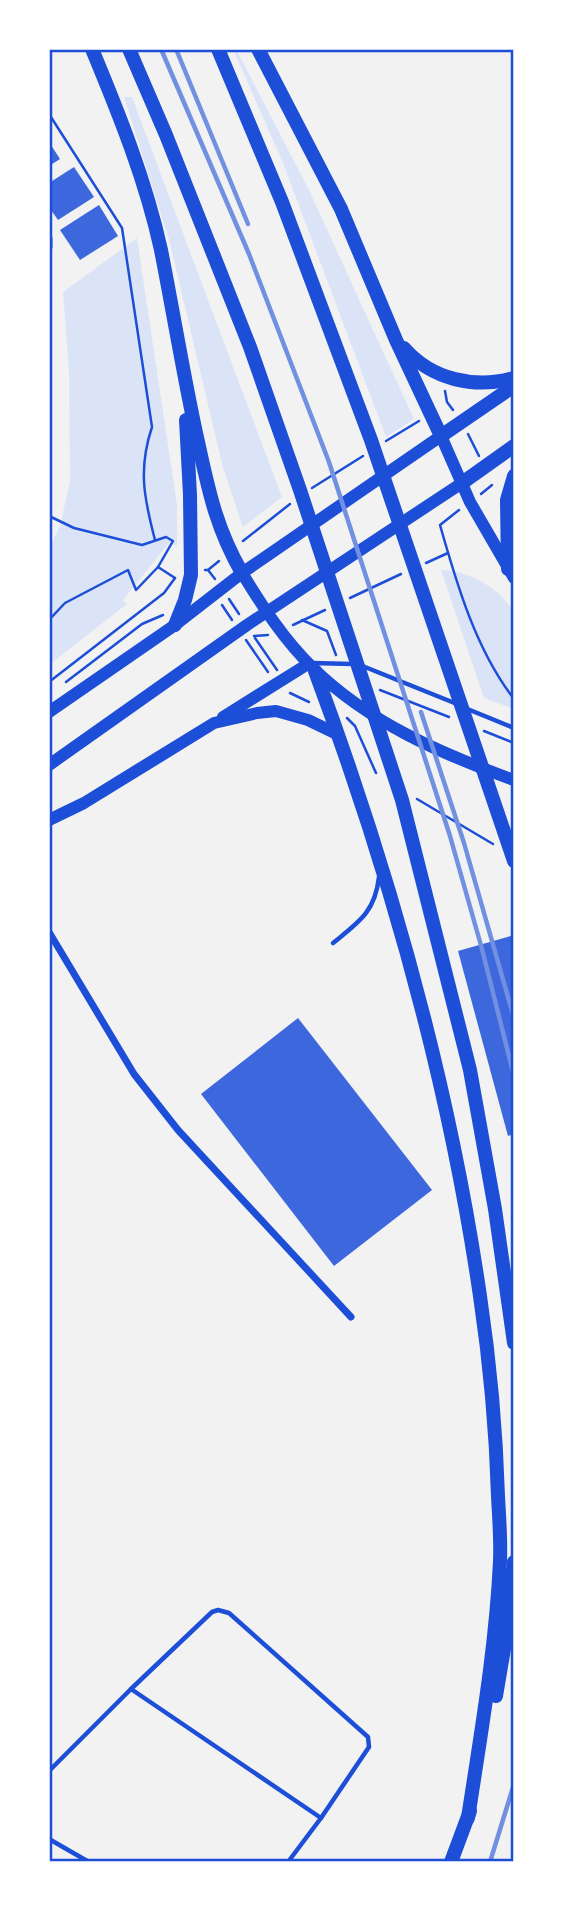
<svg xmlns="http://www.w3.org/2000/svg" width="563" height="1911" font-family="Ubuntu,sans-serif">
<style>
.green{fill:#dbe4f7}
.building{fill:#3d67dc}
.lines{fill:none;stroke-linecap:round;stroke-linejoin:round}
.path{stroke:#1d4ed8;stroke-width:2.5}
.service{stroke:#1d4ed8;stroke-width:4.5}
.minor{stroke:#1d4ed8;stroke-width:7}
.secondary{stroke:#1d4ed8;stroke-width:12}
.trunk{stroke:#1d4ed8;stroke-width:14}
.motorway{stroke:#1d4ed8;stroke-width:14}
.rail{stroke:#7290e2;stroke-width:4.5}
.neatline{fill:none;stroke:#1d4ed8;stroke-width:2.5}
</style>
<rect width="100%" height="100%" fill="#f2f2f2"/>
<g class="green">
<path d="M233,49H236L308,188L414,419L386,437L283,163Z"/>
<path d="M124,97H132L282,497L243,527L222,464L170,243Z"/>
<path d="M137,238L177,505V546L169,543L123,600L127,604L49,665V549L60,526L70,481L69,372L63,292Z"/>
<path d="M441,570C466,570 502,588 513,612C517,620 514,693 514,709L484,698Z"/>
</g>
<g class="building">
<path d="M49,142L60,159L49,166Z"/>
<path d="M74,167L94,197L58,220L49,207V183Z"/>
<path d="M99,205L118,236L80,260L60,230Z"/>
<path d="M514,935V1134L508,1136L458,951Z"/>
<path d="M298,1018L432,1190L334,1266L201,1094Z"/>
</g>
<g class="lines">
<g class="path">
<path d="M49,114L122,228L152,427C138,469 144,498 155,540"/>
<path d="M445,391L447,402L453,410"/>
<path d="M468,434L479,456"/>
<path d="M386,441L419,421"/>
<path d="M312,488L363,456"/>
<path d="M481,494L492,485"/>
<path d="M459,510L440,525C457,585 476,650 514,699"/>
<path d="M49,516L74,528L142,545L166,537L173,541L158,567L175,578"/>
<path d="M243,541L290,504"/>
<path d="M426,563L448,553"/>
<path d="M205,570H208L215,579"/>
<path d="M208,570L219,561"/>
<path d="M350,598L401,574"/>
<path d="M229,599L239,614"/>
<path d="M222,605L232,620"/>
<path d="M49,620L65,603L128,570L136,590L158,567"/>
<path d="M302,620L327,631L336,655"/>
<path d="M293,625L325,610"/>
<path d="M254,636L268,635"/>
<path d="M255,638L277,670"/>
<path d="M246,640L268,672"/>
<path d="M49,682L164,593L175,578"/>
<path d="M66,682L142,624L163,615"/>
<path d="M380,690L449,717"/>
<path d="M290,693L309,702"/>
<path d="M347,718L355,726L376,773"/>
<path d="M484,731L514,743"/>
<path d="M417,799L493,844"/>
</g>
<g class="service">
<path d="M312,663L352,664L365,667L457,704"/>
<path d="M465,708L514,728"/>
<path d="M333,943C359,922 375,912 379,877"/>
<path d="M131,1689L212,1612L218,1610L229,1613L368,1737L369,1747L321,1818"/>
<path d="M49,1771L131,1689L321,1818L288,1862"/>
<path d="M49,1839L89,1862"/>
</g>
<g class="minor">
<path d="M49,239V247"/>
<path d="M49,932L134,1074L178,1130L351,1317"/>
</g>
<g class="secondary">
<path d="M242,573C263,607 284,640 313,668C369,723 442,754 514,780"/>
<path d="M49,712L175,625L242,573L441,436L470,502L514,578"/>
<path d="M223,717L308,664"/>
<path d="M49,765L247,625L462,483"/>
<path d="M49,820L84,803L214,723L257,713L276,711L308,720L337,734"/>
</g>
<g class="trunk">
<path d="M441,436L514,386"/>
<path d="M462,483L514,446"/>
<path d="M508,569L507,500L514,476"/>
</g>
<g class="motorway">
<path d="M92,49C119,114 146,181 161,250C173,311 183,372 196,433C208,486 214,524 242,573"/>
<path d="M129,49L166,135L250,347L300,490L402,800L470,1070L495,1209L514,1343"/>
<path d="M218,49L282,202L371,440L514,861"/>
<path d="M258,49L341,209L396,340L441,436"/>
<path d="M404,348C432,380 475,389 514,378"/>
<path d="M175,625L185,600L191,575L190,495L186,420"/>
<path d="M315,671C390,873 449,1083 480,1296C490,1363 496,1429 498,1496C499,1517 501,1539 500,1561C496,1647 481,1733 468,1818"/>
<path d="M496,1696L505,1643L514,1562"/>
<path d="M451,1862L470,1811"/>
</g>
<g class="rail">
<path d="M161,49L249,254L329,462L450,836L482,949L514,1076"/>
<path d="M176,49L248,224"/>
<path d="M421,712L464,843L514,1018"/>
<path d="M490,1862L514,1784"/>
</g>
</g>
<rect width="563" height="1911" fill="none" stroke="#ffffff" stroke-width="102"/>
<rect x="51" y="51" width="461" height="1809" class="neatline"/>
</svg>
